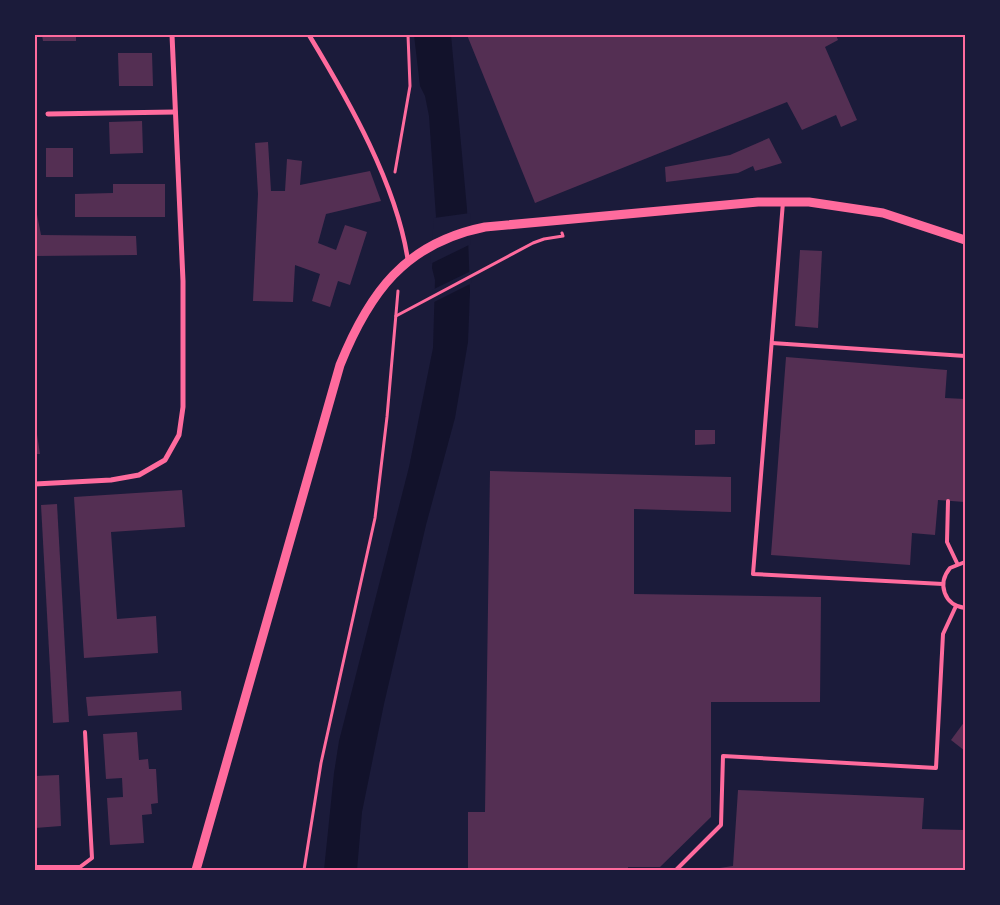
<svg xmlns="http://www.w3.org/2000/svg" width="1000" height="905" font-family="Raleway,sans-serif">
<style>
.water{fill:#12122b}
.pier{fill:#1b1b3a}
.building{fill:#542f53}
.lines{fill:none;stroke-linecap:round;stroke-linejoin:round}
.path{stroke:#ff6b9d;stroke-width:3}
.service{stroke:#ff6b9d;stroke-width:4}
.pedestrian{stroke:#ff6b9d;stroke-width:4.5}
.minor{stroke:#ff6b9d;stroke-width:5}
.tertiary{stroke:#ff6b9d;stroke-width:9}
.neatline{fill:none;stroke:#ff6b9d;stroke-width:2}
</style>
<rect width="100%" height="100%" fill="#1b1b3a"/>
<path class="water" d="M414,35H451L467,209L470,291L468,342L455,418L426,525L384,704L362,812L357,870H324L334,773L339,741L409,467L433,348L435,280L432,268L436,217L429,116L425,96L420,86Z"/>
<g class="pier">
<path d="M470,213L471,244L430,264L434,218Z"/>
<path d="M471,271L472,283L432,303V290Z"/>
</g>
<g class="building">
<path d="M42,35H76V41H43Z"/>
<path d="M467,35H836L838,40L825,47L857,120L841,127L836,115L802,130L787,102L535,203Z"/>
<path d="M118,53H152L153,86H119Z"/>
<path d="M142,121L143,153L110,154L109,122Z"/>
<path d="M769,138L782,163L755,171L753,166L738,173L666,182L665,167L730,155Z"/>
<path d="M268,142L271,191H285L287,159L302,161L300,185L370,171L381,201L326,214L318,243L336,250L345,225L367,232L350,285L338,281L330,307L312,301L320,274L295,265L293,302L253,301L258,194L255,143Z"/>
<rect x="46" y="148" width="27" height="29"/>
<path d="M113,184H165V217H75V194L113,193Z"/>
<path d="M35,204L41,235L136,236L137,255L35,256Z"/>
<path d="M800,250L822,251L818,328L795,326Z"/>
<path d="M786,357L947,370L945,398L965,399V502L938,500L935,535L912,533L910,565L771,555Z"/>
<path d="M35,421L40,454H35Z"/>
<path d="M695,430H715V444L695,445Z"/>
<path d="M490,471L731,477V512L634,509V594L821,597L820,702H711V817L660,867H628V870H468V812H485Z"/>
<path d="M182,490L185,527L111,532L117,619L156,616L158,653L84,658L74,497Z"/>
<path d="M57,504L69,722L53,723L41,505Z"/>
<path d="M181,691L182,710L88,716L86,697Z"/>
<path d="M965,721V751L951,740Z"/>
<path d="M137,732L139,760L148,759L149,769H156L158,803L151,804L152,814L142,815L144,843L110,845L107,798L123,797L122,778L106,779L103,734Z"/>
<path d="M59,775L61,826L35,828V776Z"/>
<path d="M738,790L924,798L922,829L965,830V870H706L733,866Z"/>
</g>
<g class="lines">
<g class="path">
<path d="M395,172L410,86L408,35"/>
<path d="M396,316L533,243L544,239L563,236L562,233"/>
<path d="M304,870L321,763L375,518L387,417L398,291"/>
</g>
<g class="service">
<path d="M783,202L753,574L943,584"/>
<path d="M772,343L965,356"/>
<path d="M948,501L947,542L957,563"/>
<path d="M965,562L950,568C937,584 944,605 965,608"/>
<path d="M35,867H80L92,858L85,732"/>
<path d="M676,870L721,825L723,756L936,768L943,634L956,606"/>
</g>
<path class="pedestrian" d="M309,35C349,101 397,185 408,261"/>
<g class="minor">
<path d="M48,114L175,112"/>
<path d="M35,484L111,480L139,475L165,460L179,435L183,407V281L172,35"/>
</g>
<path class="tertiary" d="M196,870L340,365C369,293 405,243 485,227L758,202H809L883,213L965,240"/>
</g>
<rect width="1000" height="905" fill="none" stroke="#1b1b3a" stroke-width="72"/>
<rect x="36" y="36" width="928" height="833" class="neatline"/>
</svg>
